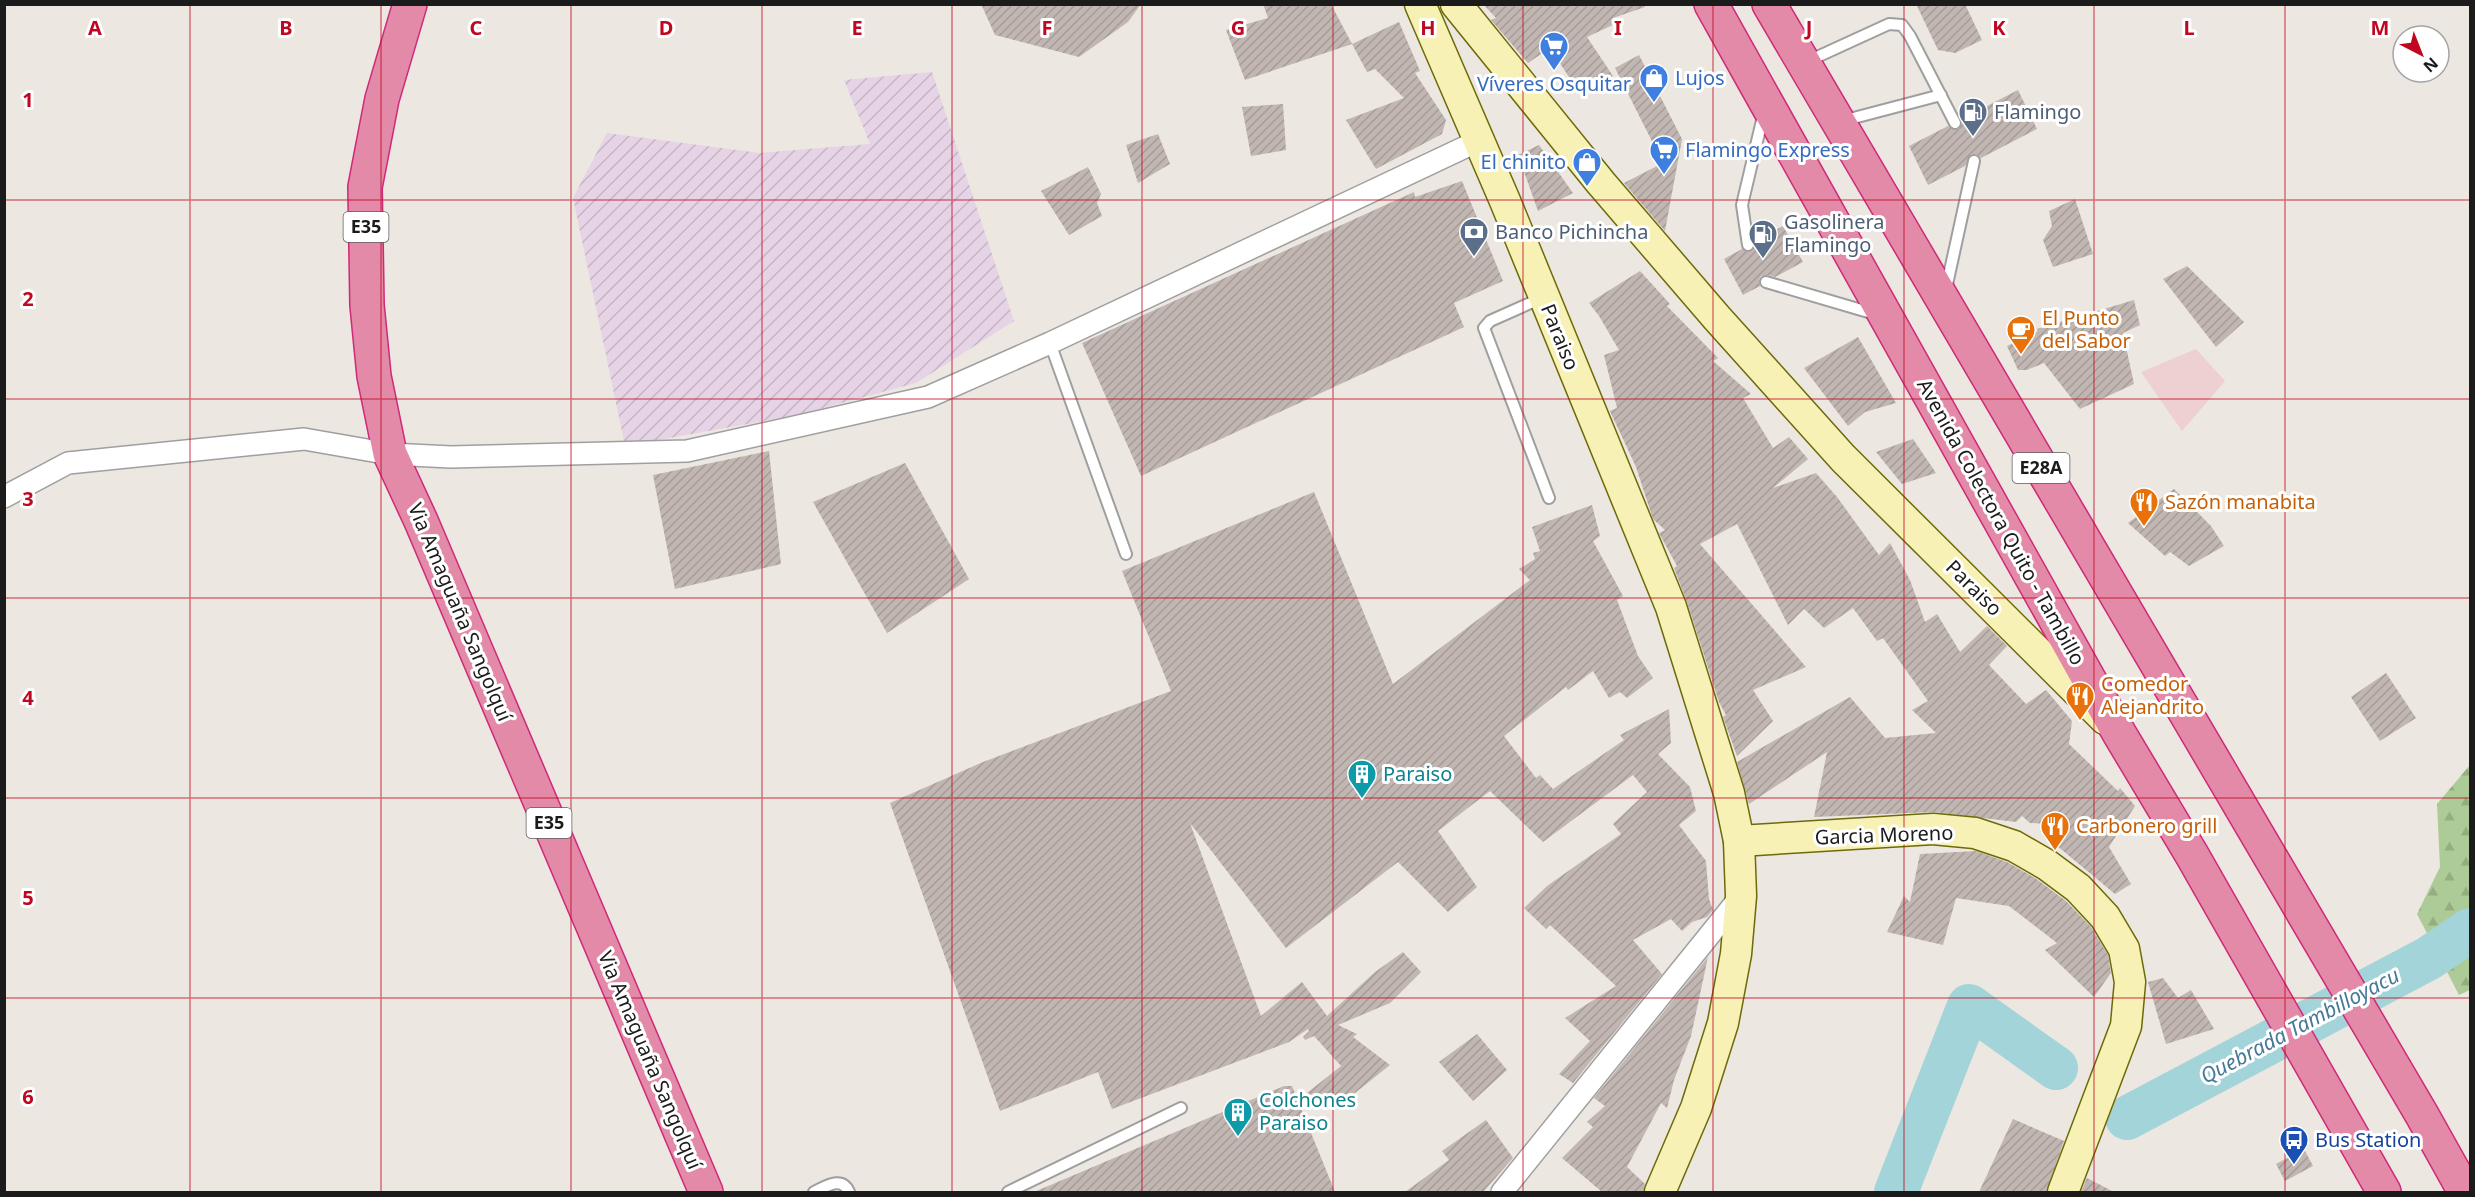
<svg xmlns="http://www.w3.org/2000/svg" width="2475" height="1197" font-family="'Noto Sans',sans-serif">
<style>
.commercial{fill:#eed0d3}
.industrial{fill:url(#industrial-furrows)}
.forest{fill:url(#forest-firs)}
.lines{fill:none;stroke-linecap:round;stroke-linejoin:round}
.river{stroke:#a2d4d9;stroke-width:44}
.building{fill:url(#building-hatch)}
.lane-casing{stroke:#9f9f9f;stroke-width:14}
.street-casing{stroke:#9f9f9f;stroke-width:24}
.secondary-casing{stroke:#6d6a08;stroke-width:33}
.highway-casing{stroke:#cf2979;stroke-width:36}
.lane{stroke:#fff;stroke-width:10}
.street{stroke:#fff;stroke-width:21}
.secondary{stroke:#f7f1b5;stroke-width:30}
.highway{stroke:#e28aa7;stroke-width:33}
.grid{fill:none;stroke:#c00720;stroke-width:1.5;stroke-opacity:0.55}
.labels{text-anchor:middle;stroke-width:6;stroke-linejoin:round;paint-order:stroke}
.shield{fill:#fff;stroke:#5f5f5f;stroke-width:1.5}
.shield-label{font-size:18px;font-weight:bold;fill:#1b1b1b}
.shop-label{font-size:20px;fill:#366cbe;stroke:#fff;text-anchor:start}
.service-label{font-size:20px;fill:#4e5e75;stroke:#fff;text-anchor:start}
.food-label{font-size:20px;fill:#c56008;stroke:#fff;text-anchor:start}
.street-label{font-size:20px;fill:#1b1b1b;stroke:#fff}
.culture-label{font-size:20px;fill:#0d838f;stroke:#fff;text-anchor:start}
.transit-label{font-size:20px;fill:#164399;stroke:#fff;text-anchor:start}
.water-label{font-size:21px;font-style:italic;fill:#467a98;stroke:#fff}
.grid-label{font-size:20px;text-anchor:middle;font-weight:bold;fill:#c00720;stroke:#fff;stroke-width:6;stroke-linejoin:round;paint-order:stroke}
</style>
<defs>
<pattern id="industrial-furrows" width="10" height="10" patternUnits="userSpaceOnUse" patternTransform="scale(1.5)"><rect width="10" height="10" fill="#e6d3e5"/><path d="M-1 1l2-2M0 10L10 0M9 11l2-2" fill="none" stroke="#c5b5c4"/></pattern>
<pattern id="forest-firs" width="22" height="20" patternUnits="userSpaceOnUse" patternTransform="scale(1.5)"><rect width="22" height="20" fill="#adcb97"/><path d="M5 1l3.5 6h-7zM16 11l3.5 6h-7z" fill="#94ae82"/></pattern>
<pattern id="building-hatch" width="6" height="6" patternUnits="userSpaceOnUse" patternTransform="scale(1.5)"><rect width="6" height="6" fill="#c1b6b1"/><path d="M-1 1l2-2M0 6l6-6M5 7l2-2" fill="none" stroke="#a59c98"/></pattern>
</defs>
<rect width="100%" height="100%" fill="#ede7e1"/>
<path class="commercial" d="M2196,349L2225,381L2182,431L2141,372Z"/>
<path class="industrial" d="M932,72L1014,321L916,383L797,415L625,446L573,198L607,133L760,153L870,144L844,80Z"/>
<path class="forest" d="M2470,765V990L2459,995L2417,914L2440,867L2437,804Z"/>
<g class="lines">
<g class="river">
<path d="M2127,1118L2429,958L2470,930"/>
<path d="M1896,1192L1969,1006L2056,1068"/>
</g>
</g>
<g class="building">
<path d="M981,4H1141L1128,22L1079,57L995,35Z"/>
<path d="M1263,4H1331L1352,44L1245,80L1226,30L1268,18Z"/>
<path d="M1483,4H1645V7L1613,18L1617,23L1587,37L1613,76L1580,94L1550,48L1528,63L1491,20L1496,18Z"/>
<path d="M1916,4H1965L1982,40L1955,53L1938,50Z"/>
<path d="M1399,22L1420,71L1415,73L1446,120L1442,134L1376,169L1346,120L1404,98L1375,69L1367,72L1352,44Z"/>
<path d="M1639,55L1682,139L1665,231L1624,183L1663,163L1615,68Z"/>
<path d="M2018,90L2037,129L1981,158L1976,154H1971L1965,166L1928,185L1909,146L1948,126L1954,130L1959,129L1962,124V119Z"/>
<path d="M1283,104L1286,150L1251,156L1242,107Z"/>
<path d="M1158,134L1170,164L1138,183L1126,145Z"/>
<path d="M1539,145L1573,193L1538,211L1518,155Z"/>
<path d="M1088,167L1101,194L1097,203L1102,216L1069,235L1041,191Z"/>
<path d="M1462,181L1503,281L1454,303L1464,327L1141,476L1082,343L1414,192L1415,197Z"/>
<path d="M2075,199L2093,254L2053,267L2043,240L2052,226L2049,211Z"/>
<path d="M1783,226L1803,262L1775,277L1768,275L1761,276L1759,280L1760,286L1743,295L1724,259L1742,249L1746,252L1752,251L1755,241Z"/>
<path d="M2187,266L2244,322L2216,347L2163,279Z"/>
<path d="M1640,271L1670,304L1667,306L1718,358L1713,361L1751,394L1743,398L1773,448L1789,437L1808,459L1773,488L1816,473L1837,497L1879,555L1890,543L1910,580L1925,622L1937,614L1960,652L1987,626L2007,646L1989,665L2026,704L2046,690L2072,721L2069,744L2118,791L2120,788L2135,806L2109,847L2131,884L2115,894L2050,840V824L2030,823L2022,816L2016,822L1934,812L1814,817L1827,752L1749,804L1737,762L1850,697L1885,738L1936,733L1912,710L1928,701L1883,638L1877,641L1853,608L1824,628L1804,609L1788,625L1737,524L1700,544L1806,667L1753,690L1773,721L1737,756L1723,717L1726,715L1719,702L1687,602L1674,568L1677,566L1659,533L1665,530L1653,519L1636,467L1610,411L1617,408L1604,355L1619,350L1599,316L1589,303Z"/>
<path d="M2134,300L2140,325L2123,333L2134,384L2080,409L2044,363L2027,370H2018L2007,346L2038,331L2037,329Z"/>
<path d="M1858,337L1896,403L1865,412L1848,426L1804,368Z"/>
<path d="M1913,439L1936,473L1902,484L1876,452Z"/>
<path d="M769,451L781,564L675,589L653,475Z"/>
<path d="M905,463L969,579L887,633L813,502Z"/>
<path d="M2174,489L2211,526L2224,546L2189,566L2170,552L2165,556L2128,523Z"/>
<path d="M1314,492L1393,684L1530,580L1519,569L1535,559L1533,553L1540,551L1532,527L1592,505L1600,536L1593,541L1623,596L1617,600L1638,656L1653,678L1627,698L1620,692L1609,698L1593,671L1568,690L1566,687L1504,736L1536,778L1540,775L1553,789L1624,740L1620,735L1669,709L1671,743L1658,754L1690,787L1696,811L1679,825L1706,861L1709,899L1713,910L1707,917L1692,922L1682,931L1671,919L1633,940L1662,974L1573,1083L1559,1074L1590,1041L1565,1018L1616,986L1550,925L1546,929L1524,908L1547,886L1621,834L1613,824L1647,792L1633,775L1543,842L1490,791L1438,831L1477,887L1448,912L1398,862L1286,948L1190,823L1261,1016L1302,982L1327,1016L1375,972L1403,952L1421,972L1390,1003L1338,1025L1357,1034L1353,1037L1390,1065L1335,1109L1307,1093L1341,1066L1314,1036L1305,1040L1303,1037L1309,1031L1308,1029L1289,1042L1112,1109L1098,1072L1000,1111L890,803L983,762L1171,691L1122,571Z"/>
<path d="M2386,673L2416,718L2380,741L2351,697Z"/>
<path d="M1976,851L2007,862L2035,878L2066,901L2091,927L2108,955L2111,973L2094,997L2045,950L2057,943L2009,906L1956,898L1943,945L1887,932L1904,896L1910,902L1920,854Z"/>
<path d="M1708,957L1691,1036L1674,1080L1667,1108L1661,1103L1627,1167L1645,1184L1643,1192H1602L1562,1158L1593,1127L1587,1122L1605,1106L1594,1098Z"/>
<path d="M2163,978L2178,998L2191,990L2214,1029L2166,1044L2148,982Z"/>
<path d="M1477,1034L1507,1070L1473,1101L1439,1062Z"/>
<path d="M1284,1086H1292L1335,1192H1034Z"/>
<path d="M2013,1119L2064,1141L2046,1192H1979Z"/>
<path d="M1486,1120L1513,1158L1483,1192H1405L1449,1160L1442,1151Z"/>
<path d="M2304,1149L2313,1166L2285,1181L2276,1164Z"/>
<path d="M2087,1178L2114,1192H2081Z"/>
</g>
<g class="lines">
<g class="lane-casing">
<g id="lane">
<path d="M1806,62L1889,24L1902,25L1910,36L1955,123"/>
<path d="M1842,121L1941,95"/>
<path d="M1748,245L1742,205L1764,112"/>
<path d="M1766,282L1875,314"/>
<path d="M1946,289L1974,161"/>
<path d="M1544,297L1490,321L1484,328L1549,498"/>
<path d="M1050,343L1126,554"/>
<path d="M814,1192C825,1187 842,1175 849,1192"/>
<path d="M1008,1192L1181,1108"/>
</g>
</g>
<g class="street-casing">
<g id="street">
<path d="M4,497L68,463L304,439L390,454L451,457L687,451L928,397L1050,343L1478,141"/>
<path d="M1502,1192L1741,896"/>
</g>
</g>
<g class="secondary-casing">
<g id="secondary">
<path d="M1420,4L1505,201L1671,607L1729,793L1739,841L1741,896L1736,954L1723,1023L1696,1108L1660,1192"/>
<path d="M1456,4L1601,183L1717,318L1843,458L2105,719"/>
<path d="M1739,841L1933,829L1975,833L2014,846L2047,865L2078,888L2105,917L2124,949L2130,982L2126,1026L2063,1192"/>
</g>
</g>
<g class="highway-casing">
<g id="highway">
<path d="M410,4L382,99L365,187L367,305L374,376L390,454L421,521L706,1192"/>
<path d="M1711,4L2119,733L2192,855L2384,1192"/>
<path d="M1769,4L2422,1115L2465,1192"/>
</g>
</g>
<use href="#lane" class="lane"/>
<use href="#street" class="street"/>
<use href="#secondary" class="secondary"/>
<use href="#highway" class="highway"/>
</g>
<path class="grid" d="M190,4V1192M381,4V1192M571,4V1192M762,4V1192M952,4V1192M1142,4V1192M1333,4V1192M1523,4V1192M1713,4V1192M1904,4V1192M2094,4V1192M2285,4V1192M4,200H2470M4,399H2470M4,598H2470M4,798H2470M4,998H2470"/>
<defs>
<g id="supermarket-pin" transform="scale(1.5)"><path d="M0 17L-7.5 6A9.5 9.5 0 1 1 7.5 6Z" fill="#3f7fe0" stroke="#fff"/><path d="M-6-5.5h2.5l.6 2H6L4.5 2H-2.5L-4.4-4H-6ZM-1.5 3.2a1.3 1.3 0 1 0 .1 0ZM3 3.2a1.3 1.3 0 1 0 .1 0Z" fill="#fff"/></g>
<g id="shop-pin" transform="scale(1.5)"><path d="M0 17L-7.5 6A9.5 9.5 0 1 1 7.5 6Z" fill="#3f7fe0" stroke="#fff"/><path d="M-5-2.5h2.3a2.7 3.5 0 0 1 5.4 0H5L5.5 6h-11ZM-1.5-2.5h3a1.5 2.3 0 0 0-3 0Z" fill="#fff"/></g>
<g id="fuel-pin" transform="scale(1.5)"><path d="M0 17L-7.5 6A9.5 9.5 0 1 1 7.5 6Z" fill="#5c6f8a" stroke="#fff"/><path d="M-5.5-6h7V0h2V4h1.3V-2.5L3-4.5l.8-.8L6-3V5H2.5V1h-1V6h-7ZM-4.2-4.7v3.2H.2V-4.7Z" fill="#fff"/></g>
<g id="bank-pin" transform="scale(1.5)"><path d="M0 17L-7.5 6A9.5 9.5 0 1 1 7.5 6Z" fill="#5c6f8a" stroke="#fff"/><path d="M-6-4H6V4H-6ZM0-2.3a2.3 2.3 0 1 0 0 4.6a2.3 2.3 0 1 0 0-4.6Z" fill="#fff"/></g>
<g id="cafe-pin" transform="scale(1.5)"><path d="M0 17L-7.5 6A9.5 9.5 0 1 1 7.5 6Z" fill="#e8710a" stroke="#fff"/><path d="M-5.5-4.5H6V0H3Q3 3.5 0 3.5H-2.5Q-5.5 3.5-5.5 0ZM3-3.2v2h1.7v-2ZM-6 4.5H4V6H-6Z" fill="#fff"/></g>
<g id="restaurant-pin" transform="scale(1.5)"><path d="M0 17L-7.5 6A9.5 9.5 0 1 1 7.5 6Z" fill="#e8710a" stroke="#fff"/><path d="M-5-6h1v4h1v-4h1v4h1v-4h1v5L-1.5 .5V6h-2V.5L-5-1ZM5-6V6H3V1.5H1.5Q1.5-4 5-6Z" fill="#fff"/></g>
<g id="building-pin" transform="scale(1.5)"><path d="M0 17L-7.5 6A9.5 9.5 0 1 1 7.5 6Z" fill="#0f9aa8" stroke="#fff"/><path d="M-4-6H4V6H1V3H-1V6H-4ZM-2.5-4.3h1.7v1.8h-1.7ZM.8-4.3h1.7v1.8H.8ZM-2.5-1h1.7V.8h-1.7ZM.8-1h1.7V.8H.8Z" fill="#fff"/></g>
<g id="bus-pin" transform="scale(1.5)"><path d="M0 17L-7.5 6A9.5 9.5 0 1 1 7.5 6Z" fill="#1a4fb4" stroke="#fff"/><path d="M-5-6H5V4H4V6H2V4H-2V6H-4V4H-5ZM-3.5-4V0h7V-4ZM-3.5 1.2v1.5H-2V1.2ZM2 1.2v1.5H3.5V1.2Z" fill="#fff"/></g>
</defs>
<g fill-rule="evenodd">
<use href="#supermarket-pin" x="1554" y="46"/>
<use href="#shop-pin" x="1654" y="78"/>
<use href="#fuel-pin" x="1973" y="112"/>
<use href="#supermarket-pin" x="1664" y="150"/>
<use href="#shop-pin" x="1587" y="162"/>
<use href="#bank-pin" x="1474" y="232"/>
<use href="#fuel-pin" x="1763" y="234"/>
<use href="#cafe-pin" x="2021" y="330"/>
<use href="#restaurant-pin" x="2144" y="502"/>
<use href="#restaurant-pin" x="2080" y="696"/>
<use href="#building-pin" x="1362" y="774"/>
<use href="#restaurant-pin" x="2055" y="826"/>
<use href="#building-pin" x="1238" y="1112"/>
<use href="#bus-pin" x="2294" y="1140"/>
</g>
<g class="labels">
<g class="shield">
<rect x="343.5" y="212" width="45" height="30" rx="4.5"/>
<rect x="2012.5" y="453" width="57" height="30" rx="4.5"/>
<rect x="526.5" y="808" width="45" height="30" rx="4.5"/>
</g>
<g class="shield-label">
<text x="366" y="233">E35</text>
<text x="2041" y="474">E28A</text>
<text x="549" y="829">E35</text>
</g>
<g class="shop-label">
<text x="1675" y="85">Lujos</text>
<text x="1554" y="91" text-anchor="middle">Víveres Osquitar</text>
<text x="1685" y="157">Flamingo Express</text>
<text x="1566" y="169" text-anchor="end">El chinito</text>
</g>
<g class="service-label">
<text x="1994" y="119">Flamingo</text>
<text x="1784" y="229">Gasolinera<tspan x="1784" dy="23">Flamingo</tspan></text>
<text x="1495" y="239">Banco Pichincha</text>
</g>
<g class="food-label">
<text x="2042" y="325">El Punto<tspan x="2042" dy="23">del Sabor</tspan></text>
<text x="2165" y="509">Sazón manabita</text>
<text x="2101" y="691">Comedor<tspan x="2101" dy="23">Alejandrito</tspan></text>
<text x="2076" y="833">Carbonero grill</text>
</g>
<g class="street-label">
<text transform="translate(1560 337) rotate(68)" y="7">Paraiso</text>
<text transform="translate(2001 522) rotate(61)" y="7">Avenida Colectora Quito - Tambillo</text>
<text transform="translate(1974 588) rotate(45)" y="7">Paraiso</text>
<text transform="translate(460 612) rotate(67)" y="7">Via Amaguaña Sangolquí</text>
<text transform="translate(1884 835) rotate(-2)" y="7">Garcia Moreno</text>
<text transform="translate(650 1060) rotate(67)" y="7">Via Amaguaña Sangolquí</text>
</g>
<g class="culture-label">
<text x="1383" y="781">Paraiso</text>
<text x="1259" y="1107">Colchones<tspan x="1259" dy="23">Paraiso</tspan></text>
</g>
<g class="transit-label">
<text x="2315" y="1147">Bus Station</text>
</g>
<g class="water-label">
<text transform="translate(2300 1026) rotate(-28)" y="7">Quebrada Tambilloyacu</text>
</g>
</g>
<g class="grid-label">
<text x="95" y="35">A</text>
<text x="286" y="35">B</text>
<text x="476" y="35">C</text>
<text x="666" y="35">D</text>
<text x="857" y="35">E</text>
<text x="1047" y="35">F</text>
<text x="1238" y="35">G</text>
<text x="1428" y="35">H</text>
<text x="1618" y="35">I</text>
<text x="1809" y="35">J</text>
<text x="1999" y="35">K</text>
<text x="2189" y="35">L</text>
<text x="2380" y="35">M</text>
<text x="28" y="107">1</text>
<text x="28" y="306">2</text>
<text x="28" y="506">3</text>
<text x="28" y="705">4</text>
<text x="28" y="905">5</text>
<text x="28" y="1104">6</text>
</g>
<rect width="2475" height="1197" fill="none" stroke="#1b1b1b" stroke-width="12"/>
<g transform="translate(2421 54) rotate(138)"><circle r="28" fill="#ffffff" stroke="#a4a4a4" stroke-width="1.5"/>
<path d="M0-4.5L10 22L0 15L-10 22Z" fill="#c00720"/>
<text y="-9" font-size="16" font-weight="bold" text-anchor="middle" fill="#1b1b1b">N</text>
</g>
</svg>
